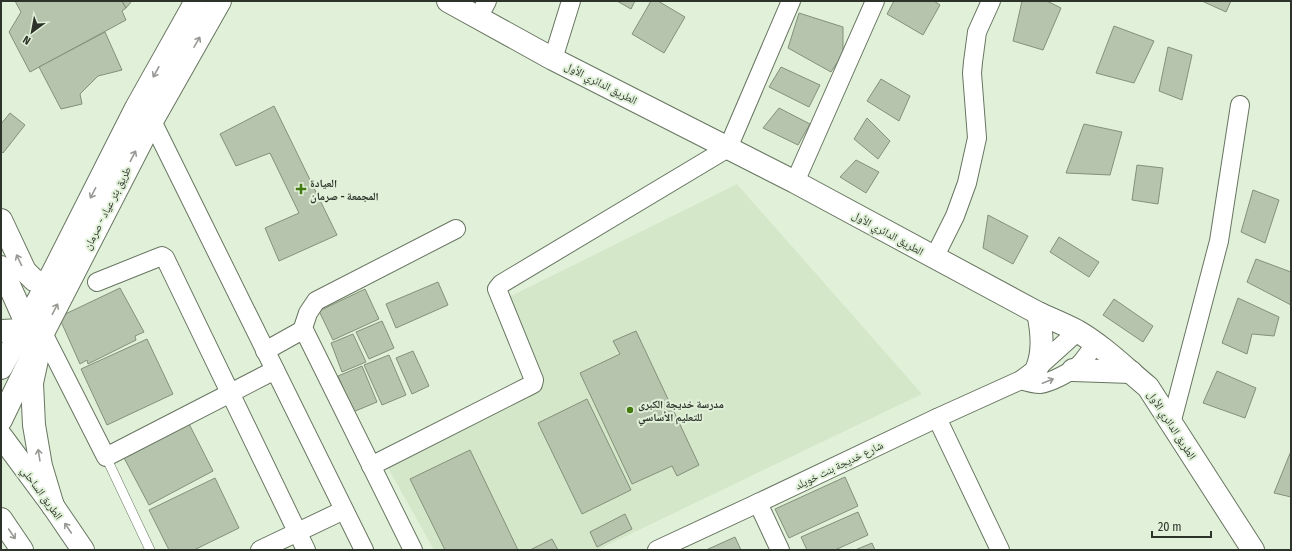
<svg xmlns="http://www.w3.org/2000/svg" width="1292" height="551" font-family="'Fira Sans Condensed','Noto Naskh Arabic',sans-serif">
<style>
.built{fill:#d4e7c9}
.building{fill:#b6c4ae;stroke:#83917b}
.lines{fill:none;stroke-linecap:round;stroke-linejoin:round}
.lane-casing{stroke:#687561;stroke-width:10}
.street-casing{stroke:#687561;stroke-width:20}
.secondary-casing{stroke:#687561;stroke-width:24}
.primary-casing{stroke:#687561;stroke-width:24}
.highway-casing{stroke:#687561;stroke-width:24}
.lane{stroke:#fff;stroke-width:9}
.street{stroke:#fff;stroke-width:18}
.secondary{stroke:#fff;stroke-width:22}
.primary{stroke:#fff;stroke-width:22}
.highway{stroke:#fff;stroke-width:22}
.oneway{stroke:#969994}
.poi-dot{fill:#437b10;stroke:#e1f1d9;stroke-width:1.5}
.labels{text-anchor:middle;stroke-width:4;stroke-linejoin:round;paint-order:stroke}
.street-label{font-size:11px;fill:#2d332a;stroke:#e1f1d9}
.poi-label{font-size:11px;font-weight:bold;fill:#2d332a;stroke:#e1f1d9;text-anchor:start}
</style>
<rect width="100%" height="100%" fill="#e1f1d9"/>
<path class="built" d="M737,184L922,394L597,550H434L387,466L541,386L505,299Z"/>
<g class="building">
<path d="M15,1H122L126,8L122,11L126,20L30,72L9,32L21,12Z"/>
<path d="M122,1H132L126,8Z"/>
<path d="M617,1H635L631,9Z"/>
<path d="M651,1H658L685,17L664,53L632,34Z"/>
<path d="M894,1H934L940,5L923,35L887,14Z"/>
<path d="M1022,1H1047L1061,8L1043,50L1013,41Z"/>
<path d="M1202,1H1231L1226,12Z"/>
<path d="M799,13L843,27V54L831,72L788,48Z"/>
<path d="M1114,26L1154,41L1134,83L1096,73Z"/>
<path d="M105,32L122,70L98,76L80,94L82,104L61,109L39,67Z"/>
<path d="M1168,47L1192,55L1182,100L1159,91Z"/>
<path d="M781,67L820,85L809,107L769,87Z"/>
<path d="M881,79L910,96L899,121L867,101Z"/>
<path d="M274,106L337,235L279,261L265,228L299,213L270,153L236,166L220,134Z"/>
<path d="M779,108L810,124L798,145L763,128Z"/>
<path d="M10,113L25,125L3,153L1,151V124Z"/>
<path d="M867,118L890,141L878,159L854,139Z"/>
<path d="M1084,124L1122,132L1110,175L1066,173Z"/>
<path d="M856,160L879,172L866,193L840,177Z"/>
<path d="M1137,165L1163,168L1158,204L1132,200Z"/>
<path d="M1253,190L1279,200L1265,243L1241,232Z"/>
<path d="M988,215L1028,236L1013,264L983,248Z"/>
<path d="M1059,237L1099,262L1089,277L1050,252Z"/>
<path d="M1256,259L1291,272V305L1247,282Z"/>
<path d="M438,282L448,305L396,328L386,304Z"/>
<path d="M120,288L144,332L135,336L136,340L88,364L87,360L80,364L59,317Z"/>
<path d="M365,289L379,319L333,340L319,311Z"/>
<path d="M1238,298L1279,317L1274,336L1252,334L1247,354L1222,343Z"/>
<path d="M1114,299L1153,326L1143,342L1103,315Z"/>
<path d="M382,321L394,348L369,359L356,332Z"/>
<path d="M636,331L699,465L677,476L672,466L632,484L580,373L620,354L613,341Z"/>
<path d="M353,334L366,362L342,372L331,343Z"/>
<path d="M147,339L173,394L107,425L81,369Z"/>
<path d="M413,351L429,386L412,394L396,358Z"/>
<path d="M389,355L406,395L382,405L364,365Z"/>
<path d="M362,366L377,402L353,412L338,376Z"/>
<path d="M1217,371L1256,388L1245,418L1203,403Z"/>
<path d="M587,399L631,490L582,514L538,423Z"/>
<path d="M187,420L213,471L149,505L122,454Z"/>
<path d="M470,450L518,550H445L410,479Z"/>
<path d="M1291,451V497L1274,493Z"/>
<path d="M845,477L858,506L789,538L775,509Z"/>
<path d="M215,478L239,528L194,550H169L149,510Z"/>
<path d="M858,512L868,535L835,550H807L801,537Z"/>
<path d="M625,514L632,529L597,547L590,532Z"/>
<path d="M735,537L741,550H706Z"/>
<path d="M552,539L558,550H530Z"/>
<path d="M872,543L875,550H855Z"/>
</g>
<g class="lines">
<g class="lane-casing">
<path id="lane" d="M106,457L150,550"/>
</g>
<g class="street-casing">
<g id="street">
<path d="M478,18L487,1"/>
<path d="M553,59L571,1"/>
<path d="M144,114L152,121L364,550"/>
<path d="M795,182L875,1"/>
<path d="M934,258L955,216L967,183L977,138L972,73L973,62L977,32L991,1"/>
<path d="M97,282L162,256L165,258L306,550"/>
<path d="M302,331L308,313L316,301L456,229"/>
<path d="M43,333L106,457L275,370"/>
<path d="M265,351L299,332L302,331L305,332L413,550"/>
<path d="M1021,380C1027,382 1034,384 1040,384C1050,383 1073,371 1080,364C1086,358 1090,350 1096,344"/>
<path d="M937,418L1000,550"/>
<path d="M1171,424L1219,241L1240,105"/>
<path d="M371,466L533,384L534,380L497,289L501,284L728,148L791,1"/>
<path d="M758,503L780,550"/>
<path d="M260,550L344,510"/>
<path d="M657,550L758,503L937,418L1021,380L1037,368L1078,331"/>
</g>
</g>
<g class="secondary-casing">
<g id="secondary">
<path d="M1,220L25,271L34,280L47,284"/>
<path d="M1,267L26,323"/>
</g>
</g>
<g class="primary-casing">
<g id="primary">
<path d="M448,1L553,59L795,182L1038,313C1051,319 1064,324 1077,331C1103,346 1125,368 1148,387L1253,550"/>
<path d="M1037,368C1044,351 1042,331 1038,313"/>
<path d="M1073,370L1131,372"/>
</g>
</g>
<g class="highway-casing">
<g id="highway">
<path d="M1,331L22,330"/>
<path d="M37,360L32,383L34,425L41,466L53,506"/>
<path d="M1,368L47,284L136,108L196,1"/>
<path d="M1,420L43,333L152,121L220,1"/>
<path d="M1,436L53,506L83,550"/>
<path d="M1,519L22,550"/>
</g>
</g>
<use href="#lane" class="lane"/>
<use href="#street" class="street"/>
<use href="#secondary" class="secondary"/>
<use href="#primary" class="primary"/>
<use href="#highway" class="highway"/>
</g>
<defs><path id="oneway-shaft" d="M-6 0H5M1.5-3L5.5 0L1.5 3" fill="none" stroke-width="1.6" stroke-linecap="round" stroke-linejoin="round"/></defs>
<g class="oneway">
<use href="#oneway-shaft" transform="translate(197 42) rotate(-60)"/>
<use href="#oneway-shaft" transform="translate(156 72) rotate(119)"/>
<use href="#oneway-shaft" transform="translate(133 156) rotate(-63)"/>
<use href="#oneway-shaft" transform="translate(93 193) rotate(117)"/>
<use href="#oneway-shaft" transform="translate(19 260) rotate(-115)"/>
<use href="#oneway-shaft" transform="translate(55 309) rotate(-63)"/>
<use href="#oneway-shaft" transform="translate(1048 381) rotate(-21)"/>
<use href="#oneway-shaft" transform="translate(39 455) rotate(-99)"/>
<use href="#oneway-shaft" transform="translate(68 528) rotate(-124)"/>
<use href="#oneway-shaft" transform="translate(12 534) rotate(56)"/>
</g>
<g class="poi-dot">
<path d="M299 183h4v4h4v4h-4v4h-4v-4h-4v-4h4z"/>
<circle cx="630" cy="410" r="4"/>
</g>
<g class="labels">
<g class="street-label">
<text transform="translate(601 83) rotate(27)" y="4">الطريق الدائري الأول</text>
<text transform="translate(107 208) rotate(-63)" y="4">طريق بئر عياد - صرمان</text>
<text transform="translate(888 233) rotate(29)" y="4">الطريق الدائري الأول</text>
<text transform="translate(1172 425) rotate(57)" y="4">الطريق الدائري الأول</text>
<text transform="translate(839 465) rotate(-26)" y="4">شارع خديجة بنت خويلد</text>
<text transform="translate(42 493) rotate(54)" y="4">الطريق الساحلي</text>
</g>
<g class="poi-label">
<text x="310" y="187">العيادة<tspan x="310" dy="13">المجمعة - صرمان</tspan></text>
<text x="638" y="408">مدرسة خديجة الكبرى<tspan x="638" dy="13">للتعليم الأساسي</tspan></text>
</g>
</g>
<rect width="1292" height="551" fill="none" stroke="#2d332a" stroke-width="4"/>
<g transform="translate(32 32) rotate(212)" stroke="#e1f1d9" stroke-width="3" paint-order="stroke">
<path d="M0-3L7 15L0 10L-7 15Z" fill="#2d332a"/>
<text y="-6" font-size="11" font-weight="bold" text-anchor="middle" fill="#2d332a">N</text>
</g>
<path d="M1152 531v6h59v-6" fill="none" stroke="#2d332a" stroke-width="2"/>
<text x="1158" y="531" font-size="12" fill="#2d332a" stroke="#e1f1d9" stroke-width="3" paint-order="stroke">20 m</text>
</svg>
